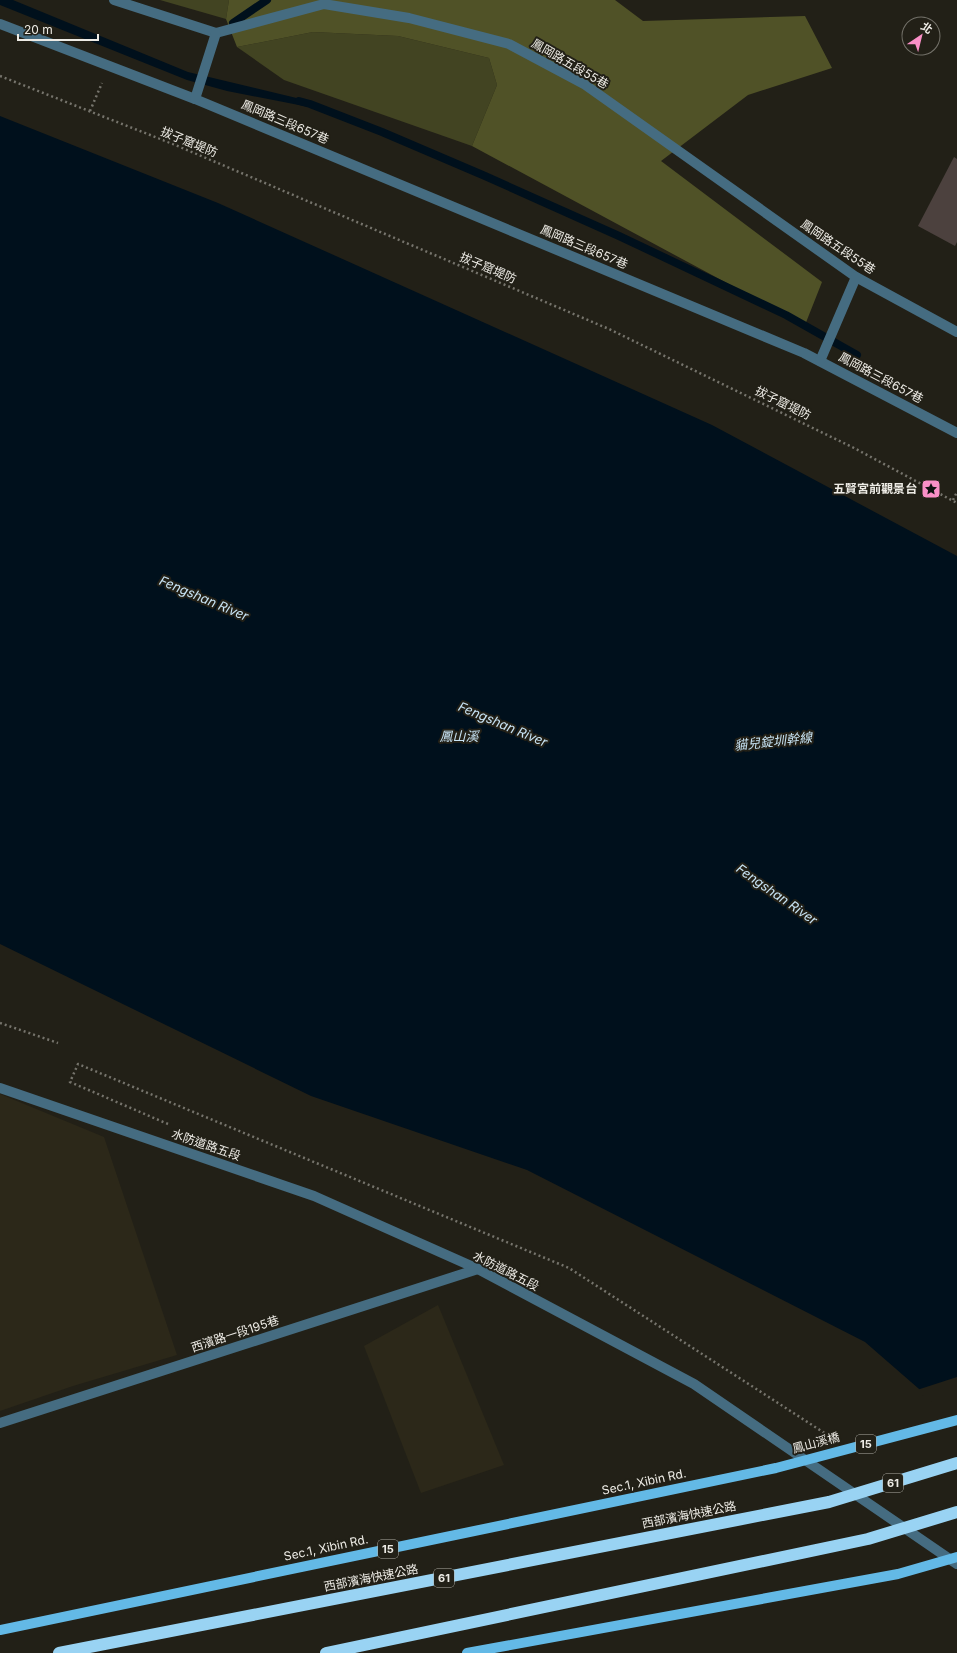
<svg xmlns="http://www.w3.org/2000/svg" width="957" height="1653" font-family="Inter,'Noto Sans TC',sans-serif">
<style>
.built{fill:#2c2819}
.green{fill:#424422}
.forest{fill:#505227}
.water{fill:#00101c}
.pier{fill:#222017}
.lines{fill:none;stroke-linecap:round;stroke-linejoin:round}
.stream{stroke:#00101c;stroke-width:8}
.building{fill:#4c413e}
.path{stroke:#76746c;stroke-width:2.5;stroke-dasharray:2 3;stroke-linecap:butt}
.minor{stroke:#456c81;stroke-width:10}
.major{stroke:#63b9e6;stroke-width:10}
.highway{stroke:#99d3f3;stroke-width:12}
.labels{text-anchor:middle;stroke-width:4;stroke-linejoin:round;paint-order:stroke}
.shield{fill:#222017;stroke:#b0aea7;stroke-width:1}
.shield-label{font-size:11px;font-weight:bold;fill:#edebe5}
.street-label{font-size:12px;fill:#edebe5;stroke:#222017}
.poi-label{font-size:12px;font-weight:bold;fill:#edebe5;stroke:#222017;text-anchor:end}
.water-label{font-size:13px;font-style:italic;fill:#c8e4f5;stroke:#222017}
</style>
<rect width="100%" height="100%" fill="#222017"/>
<g class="built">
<path d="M0,1094L104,1137L177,1355L73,1386L0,1411Z"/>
<path d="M438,1305L504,1465L421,1493L364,1346Z"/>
</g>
<g class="green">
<path d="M160,0H229L226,19Z"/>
<path d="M313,32L398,36L489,58L497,85L472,146L284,80L237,47Z"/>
</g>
<path class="forest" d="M229,0H615L643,21L805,16L832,68L748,95L661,161L822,282L805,325L472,146L497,85L489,58L398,36L313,32L237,47L226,19Z"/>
<g class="water">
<path d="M0,0H13L188,72L309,101V107L227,91L187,80L0,5Z"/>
<path d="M0,116L218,203L712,425L957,556V1422L865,1342L527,1170L311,1096L0,944Z"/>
</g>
<path class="pier" d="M957,1377V1424L917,1390Z"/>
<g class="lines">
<g class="stream">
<path d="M233,23L267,0"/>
<path d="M299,101L310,104L382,132L485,176L619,236L786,315L857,355"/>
</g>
</g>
<path class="building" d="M954,157L957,159V242L955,246L918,226Z"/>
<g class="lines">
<g class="path">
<path d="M0,76L173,144L609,329L854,448L957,503"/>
<path d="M90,111L102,83"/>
<path d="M953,500L957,492"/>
<path d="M0,1023L58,1043"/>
<path d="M168,1124L70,1082L78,1064L569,1268L826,1434"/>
</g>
<g class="minor">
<path d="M114,0L216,33L324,4L409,18L509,44L584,84L856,277L957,332"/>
<path d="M0,24L195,99L804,353L957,433"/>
<path d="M195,99L216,33"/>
<path d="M820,361L856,277"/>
<path d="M0,1088L314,1196L478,1269L694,1384L957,1564"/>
<path d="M0,1423L478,1269"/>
</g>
<g class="major">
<path d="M0,1630L776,1468L957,1420"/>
<path d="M467,1653L898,1574L957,1557"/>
</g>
<g class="highway">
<path d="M59,1653L829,1502L957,1463"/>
<path d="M326,1653L868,1539L957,1512"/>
</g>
</g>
<defs>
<g id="sight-square" transform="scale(1)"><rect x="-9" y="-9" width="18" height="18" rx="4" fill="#fa8fc7" stroke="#222017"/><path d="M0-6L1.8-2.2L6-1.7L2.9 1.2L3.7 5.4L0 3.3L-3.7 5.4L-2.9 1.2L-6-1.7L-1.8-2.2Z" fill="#111"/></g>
</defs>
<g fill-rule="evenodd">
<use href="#sight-square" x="931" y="489"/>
</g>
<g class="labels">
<g class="shield">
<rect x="856" y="1435" width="20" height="18" rx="3"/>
<rect x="883" y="1474" width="20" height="18" rx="3"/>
<rect x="378" y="1540" width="20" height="18" rx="3"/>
<rect x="434" y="1569" width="20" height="18" rx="3"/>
</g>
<g class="shield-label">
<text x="866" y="1448">15</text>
<text x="893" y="1487">61</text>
<text x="388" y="1553">15</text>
<text x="444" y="1582">61</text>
</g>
<g class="street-label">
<text transform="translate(570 64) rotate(30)" y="4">鳳岡路五段55巷</text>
<text transform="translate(285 122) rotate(23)" y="4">鳳岡路三段657巷</text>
<text transform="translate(189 142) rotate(22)" y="4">拔子窟堤防</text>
<text transform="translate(584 247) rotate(23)" y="4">鳳岡路三段657巷</text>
<text transform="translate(838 247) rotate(34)" y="4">鳳岡路五段55巷</text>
<text transform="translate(488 268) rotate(23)" y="4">拔子窟堤防</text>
<text transform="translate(881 378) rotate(28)" y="4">鳳岡路三段657巷</text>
<text transform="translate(783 403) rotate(26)" y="4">拔子窟堤防</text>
<text transform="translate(206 1145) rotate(19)" y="4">水防道路五段</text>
<text transform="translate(506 1271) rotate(27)" y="4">水防道路五段</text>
<text transform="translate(235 1334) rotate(-18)" y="4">西濱路一段195巷</text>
<text transform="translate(816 1443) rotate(-15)" y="4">鳳山溪橋</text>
<text transform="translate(644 1482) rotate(-12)" y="4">Sec.1, Xibin Rd.</text>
<text transform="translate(689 1515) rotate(-11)" y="4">西部濱海快速公路</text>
<text transform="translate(326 1548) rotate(-12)" y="4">Sec.1, Xibin Rd.</text>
<text transform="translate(371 1578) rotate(-11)" y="4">西部濱海快速公路</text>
</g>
<g class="poi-label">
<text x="917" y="493">五賢宮前觀景台</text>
</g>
<g class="water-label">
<text transform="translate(204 598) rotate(23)" y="5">Fengshan River</text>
<text transform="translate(503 724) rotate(23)" y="5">Fengshan River</text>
<text x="459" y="741">鳳山溪</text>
<text transform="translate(773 741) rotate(-6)" y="5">貓兒錠圳幹線</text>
<text transform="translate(777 894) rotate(35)" y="5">Fengshan River</text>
</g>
</g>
<g transform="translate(921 36) rotate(35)"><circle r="19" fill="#222017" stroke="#737169"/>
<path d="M0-3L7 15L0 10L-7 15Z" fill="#fa8fc7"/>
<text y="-6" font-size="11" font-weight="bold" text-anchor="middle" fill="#edebe5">北</text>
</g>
<path d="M18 34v6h80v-6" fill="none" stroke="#edebe5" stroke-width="2"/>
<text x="24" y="34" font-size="12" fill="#edebe5" stroke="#222017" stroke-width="3" paint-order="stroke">20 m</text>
</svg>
